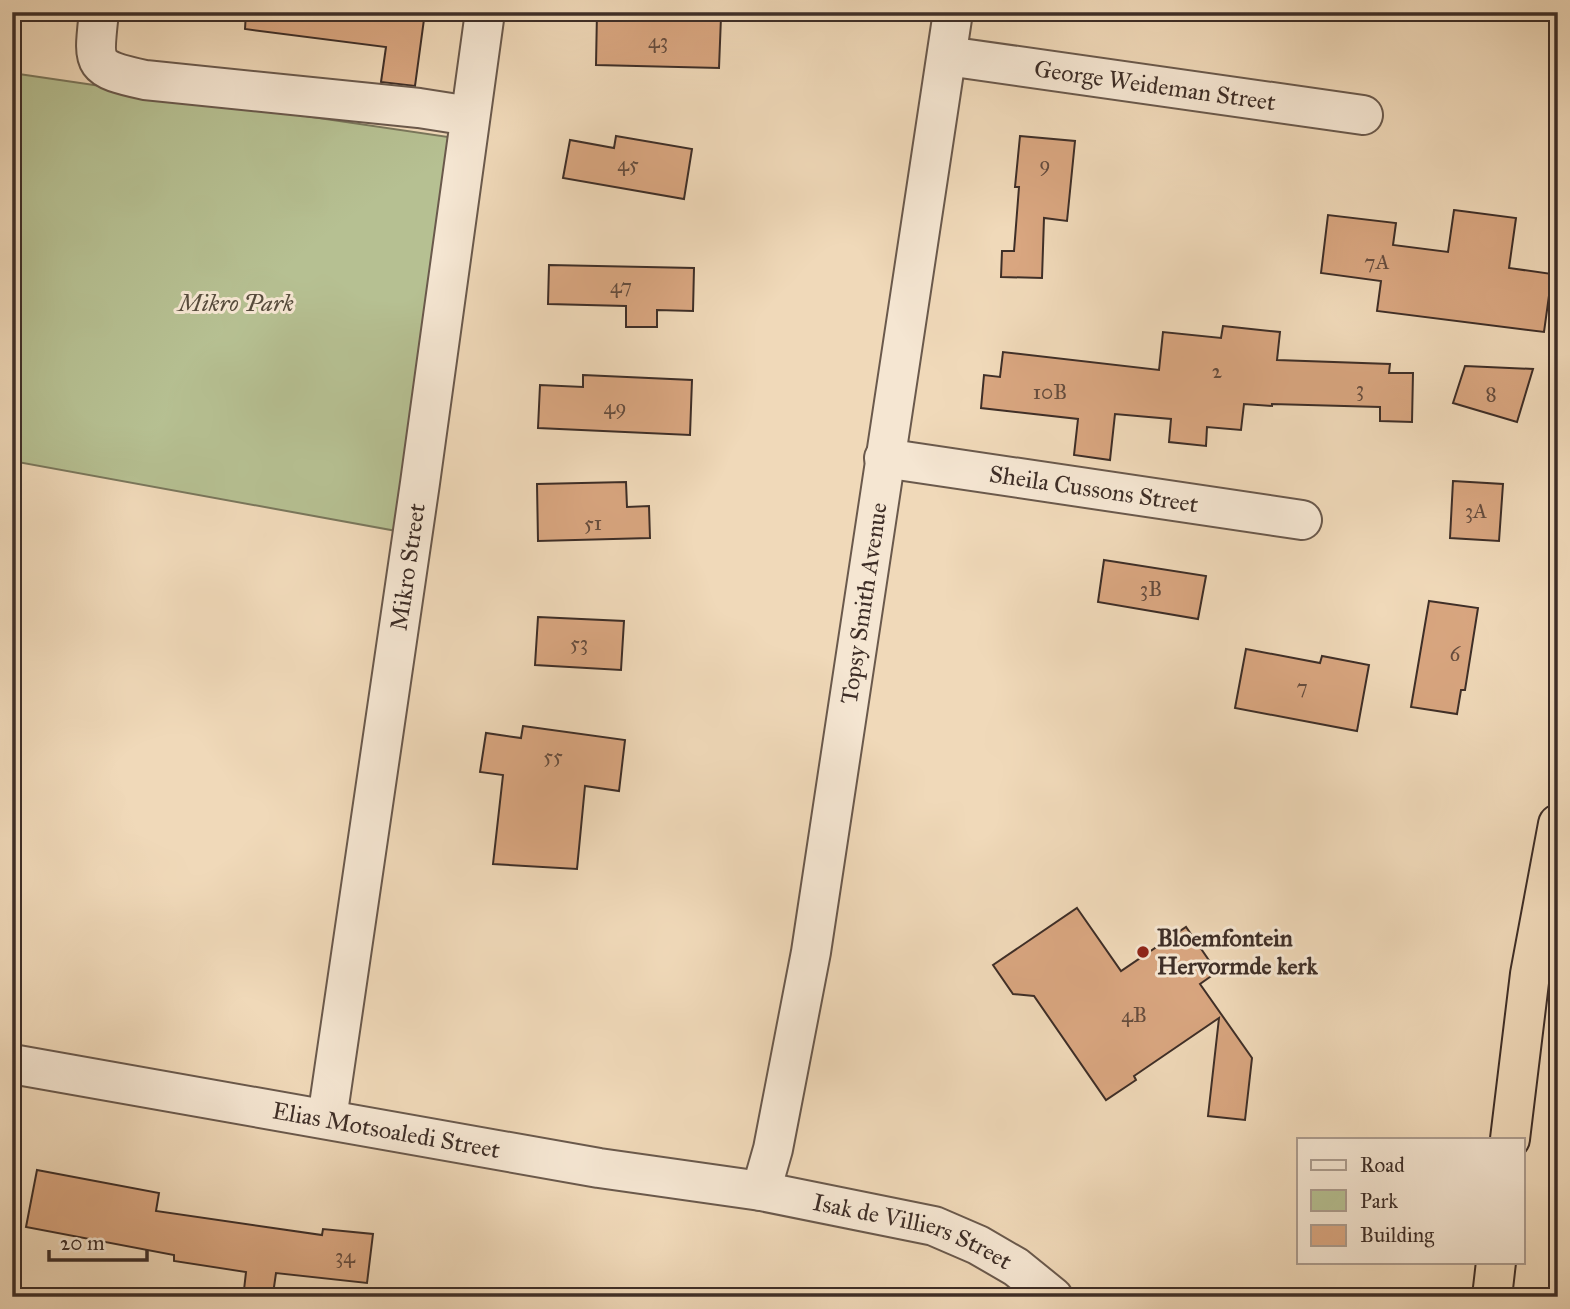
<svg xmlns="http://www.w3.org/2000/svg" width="1570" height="1309" font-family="'IM FELL Great Primer',serif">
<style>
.green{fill:#b6c092;stroke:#7a775c;stroke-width:2}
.building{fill:#d9a680;stroke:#3e2e27;stroke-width:2}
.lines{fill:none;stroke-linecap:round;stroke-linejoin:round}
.minor-casing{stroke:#6a594c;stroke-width:42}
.motorway-casing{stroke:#3e2e27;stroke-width:42}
.minor{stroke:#f5e6d2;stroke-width:38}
.motorway{stroke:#f0d9b9;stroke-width:38}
.poi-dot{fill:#8f2418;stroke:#f5e6d2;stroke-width:2.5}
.labels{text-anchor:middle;stroke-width:6;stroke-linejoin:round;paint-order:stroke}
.number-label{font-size:21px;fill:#654c3d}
.street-label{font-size:24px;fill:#3e2e27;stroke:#f5e6d2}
.park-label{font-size:24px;font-style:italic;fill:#564b3c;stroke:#f5e6d2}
.poi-label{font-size:24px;font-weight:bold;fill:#3e2e27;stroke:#f5e6d2;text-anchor:start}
</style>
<rect width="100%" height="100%" fill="#f0d9b9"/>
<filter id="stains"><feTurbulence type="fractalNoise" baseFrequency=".00286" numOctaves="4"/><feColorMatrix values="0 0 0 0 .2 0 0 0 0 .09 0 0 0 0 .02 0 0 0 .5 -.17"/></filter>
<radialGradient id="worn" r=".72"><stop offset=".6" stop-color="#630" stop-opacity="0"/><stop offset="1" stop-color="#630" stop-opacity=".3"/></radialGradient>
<path class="green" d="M12,73L462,139L402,532L12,461Z"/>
<g class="building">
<path d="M246,12H425L415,86L381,82L386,47L245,29Z"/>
<path d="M597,12L721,17L719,68L596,65Z"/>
<path d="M616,136L692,149L684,199L563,178L570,140L614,148Z"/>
<path d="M1020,136L1075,141L1067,221L1044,218L1042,278L1001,277L1002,251H1014L1019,187H1015Z"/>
<path d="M1454,210L1516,218L1509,268L1552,274L1544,332L1377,311L1381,281L1321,273L1328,215L1396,223L1393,245L1448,252Z"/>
<path d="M549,265L694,268L693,311L657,310V327H626V306L548,304Z"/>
<path d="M1223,326L1280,332L1277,360L1390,364L1389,373H1413L1412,422L1380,421V407L1272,404V406L1244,404L1241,430L1207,427L1206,446L1169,442L1171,419L1115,414L1110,460L1074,455L1078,419L981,408L984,375L1000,377L1003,352L1159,370L1163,332L1221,338Z"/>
<path d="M1465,366L1533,369L1517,422L1453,403Z"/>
<path d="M583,375L692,380L690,435L538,428L540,385L583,387Z"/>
<path d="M1453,481L1503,484L1499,541L1450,538Z"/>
<path d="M626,482L627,507L649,506L650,538L538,541L537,484Z"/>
<path d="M1104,560L1206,576L1198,619L1098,602Z"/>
<path d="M1429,601L1478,608L1465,690H1461L1457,714L1411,707Z"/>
<path d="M538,617L624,621L621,670L535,665Z"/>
<path d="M1246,649L1320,663L1322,656L1369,665L1357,731L1235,708Z"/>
<path d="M523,726L625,740L619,791L585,786L577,869L493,864L503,775L480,772L486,733L521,738Z"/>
<path d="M1077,908L1121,971L1186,927L1217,972L1200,984L1252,1058L1245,1120L1208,1116L1219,1018L1134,1076L1136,1080L1106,1100L1034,996L1013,994L993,965Z"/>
<path d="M37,1170L159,1193L156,1211L322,1235L323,1229L373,1234L367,1283L276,1273L273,1294L244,1290L246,1272L174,1261V1255L26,1227Z"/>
</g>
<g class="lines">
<g class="minor-casing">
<g id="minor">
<path d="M99,12C93,66 91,68 145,80L419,108L470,116"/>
<path id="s1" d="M947,56L1363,115"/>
<path id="s2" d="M884,458L1302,520"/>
<path id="s3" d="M12,1064L599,1168L761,1191L934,1226L978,1245L1016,1267L1053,1297"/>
<path id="s4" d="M327,1119L420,483L485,12"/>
<path id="s5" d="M761,1191L773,1149L811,952L953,12"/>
</g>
</g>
<g class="motorway-casing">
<g id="motorway">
<path d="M1510,1139L1530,974L1558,824"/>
<path d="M1492,1297L1496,1262"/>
</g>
</g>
<use href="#minor" class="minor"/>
<use href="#motorway" class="motorway"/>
</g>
<circle class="poi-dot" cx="1143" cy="952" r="7"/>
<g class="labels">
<g class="number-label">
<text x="658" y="48">43</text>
<text x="628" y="171">45</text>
<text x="1045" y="171">9</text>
<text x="1377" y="269">7A</text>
<text x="621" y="293">47</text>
<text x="1217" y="378">2</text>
<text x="1360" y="396">3</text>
<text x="1050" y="399">10B</text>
<text x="1491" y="401">8</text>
<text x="615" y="414">49</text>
<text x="1476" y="518">3A</text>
<text x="593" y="530">51</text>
<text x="1151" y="596">3B</text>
<text x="579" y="650">53</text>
<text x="1455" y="661">6</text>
<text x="1302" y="694">7</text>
<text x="553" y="763">55</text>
<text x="1134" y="1022">4B</text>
<text x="345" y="1263">34</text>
</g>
<g class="street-label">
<text dy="8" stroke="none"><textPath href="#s1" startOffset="210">George Weideman Street</textPath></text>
<text dy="8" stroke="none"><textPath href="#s2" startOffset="212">Sheila Cussons Street</textPath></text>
<text dy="8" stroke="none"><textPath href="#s4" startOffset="558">Mikro Street</textPath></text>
<text dy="8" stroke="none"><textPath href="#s5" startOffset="597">Topsy Smith Avenue</textPath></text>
<text dy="8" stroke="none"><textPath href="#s3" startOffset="380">Elias Motsoaledi Street</textPath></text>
<text dy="8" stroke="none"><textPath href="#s3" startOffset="917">Isak de Villiers Street</textPath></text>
</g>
<g class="park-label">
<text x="236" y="311">Mikro Park</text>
</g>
<g class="poi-label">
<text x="1157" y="946">Bloemfontein<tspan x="1157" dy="28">Hervormde kerk</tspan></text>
</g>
</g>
<rect width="1570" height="1309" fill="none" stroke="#f0d9b9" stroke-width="42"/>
<rect x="14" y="14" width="1542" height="1281" fill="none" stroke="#3e2e27" stroke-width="3.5"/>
<rect x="21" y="21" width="1528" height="1267" fill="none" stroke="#3e2e27" stroke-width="2"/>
<rect x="1297" y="1138" width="228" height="126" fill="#f5e6d2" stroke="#ac9c8e" stroke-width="2"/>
<rect x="1311" y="1160" width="35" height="10" fill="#f5e6d2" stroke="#ac9c8e" stroke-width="2"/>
<text x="1360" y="1172" font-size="21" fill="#3e2e27">Road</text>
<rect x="1311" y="1190" width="35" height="21" fill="#b6c092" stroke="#ac9c8e" stroke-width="2"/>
<text x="1360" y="1208" font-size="21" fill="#3e2e27">Park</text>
<rect x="1311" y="1225" width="35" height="21" fill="#d9a680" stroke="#ac9c8e" stroke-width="2"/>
<text x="1360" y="1242" font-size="21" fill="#3e2e27">Building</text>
<path d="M49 1250v10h98v-10" fill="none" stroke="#3e2e27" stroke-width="3.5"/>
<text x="60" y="1250" font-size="21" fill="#3e2e27" stroke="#f5e6d2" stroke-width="5" paint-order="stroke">20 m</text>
<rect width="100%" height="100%" filter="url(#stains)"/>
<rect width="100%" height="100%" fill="url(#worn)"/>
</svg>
